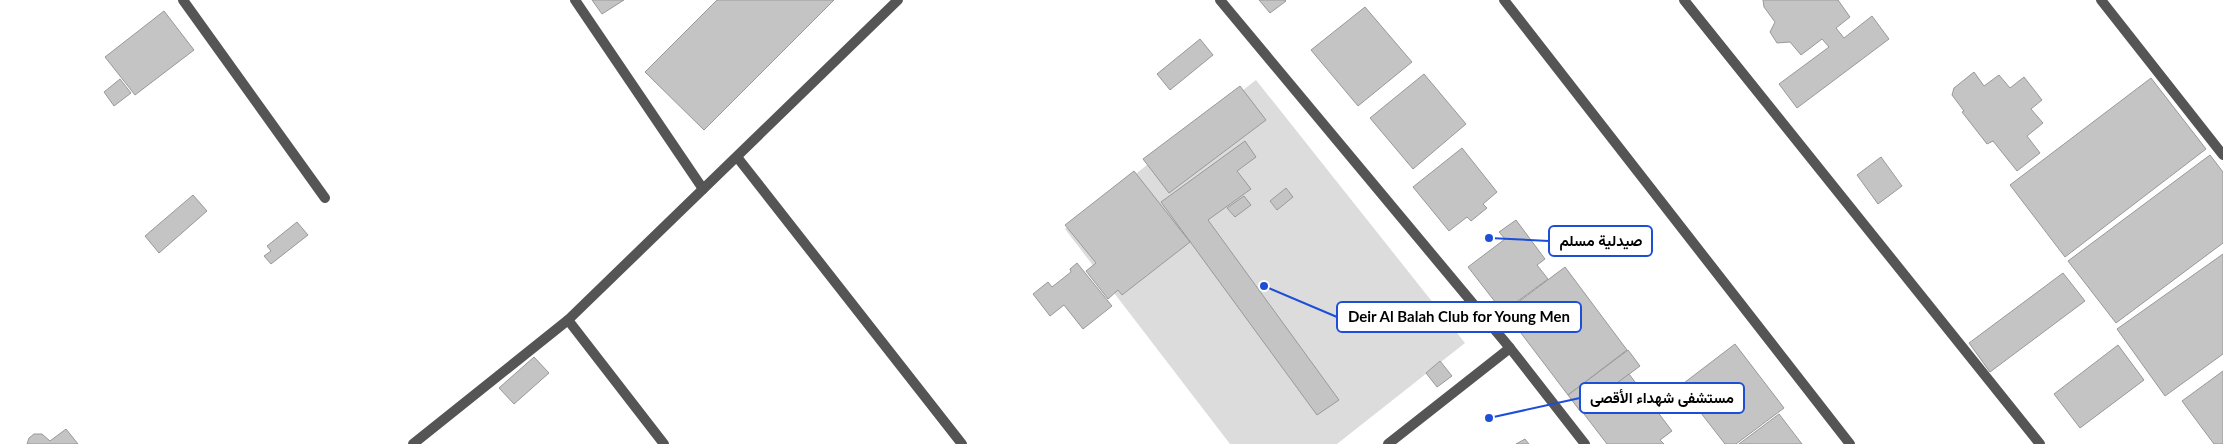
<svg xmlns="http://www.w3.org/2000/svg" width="2223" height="444" font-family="Lato,Vazirmatn,sans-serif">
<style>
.green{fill:#dcdcdc}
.building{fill:#c4c4c4;stroke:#999}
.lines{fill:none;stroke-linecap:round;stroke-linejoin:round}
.service{stroke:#555;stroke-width:10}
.minor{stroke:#555;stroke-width:10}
.tertiary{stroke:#555;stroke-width:10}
.leader{fill:none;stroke:#1d4ed8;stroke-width:2}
.callout-dot{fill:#1d4ed8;stroke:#fff;stroke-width:2}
.callout{fill:#fff;stroke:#1d4ed8;stroke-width:2}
.callout-label{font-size:15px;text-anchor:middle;font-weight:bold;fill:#000}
</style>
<rect width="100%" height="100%" fill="#fff"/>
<path class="green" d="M1256,80L1465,343L1337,444H1230L1065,229Z"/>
<g class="building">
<path d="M592,0H624L602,14Z"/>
<path d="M717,0H834L704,130L645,72Z"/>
<path d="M1259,0H1285L1286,1L1270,13Z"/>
<path d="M1763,0H1838L1850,17L1836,28L1844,38L1872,16L1889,39L1797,108L1779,84L1829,47L1822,39L1801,55L1790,42L1777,43L1770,32L1775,22L1764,7Z"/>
<path d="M1365,7L1412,62L1358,106L1311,50Z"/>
<path d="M164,11L194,50L135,95L105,57Z"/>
<path d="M1200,39L1213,55L1170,90L1157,74Z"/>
<path d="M1974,72L1984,86L1999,75L2010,88L2024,77L2042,100L2031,109L2043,123L2027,136L2040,153L2017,171L1993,141L1987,144L1962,112L1964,111L1952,95L1954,88Z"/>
<path d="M1424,74L1466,124L1413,169L1370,118Z"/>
<path d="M2151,78L2206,149L2065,257L2010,185Z"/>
<path d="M120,79L131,93L114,106L104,92Z"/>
<path d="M1240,86L1266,120L1169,193L1143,159Z"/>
<path d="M1245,141L1256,157L1237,171L1251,189L1208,220L1339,400L1317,415L1161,202Z"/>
<path d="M1462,148L1497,192L1483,204L1487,208L1471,221L1467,217L1449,231L1413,187Z"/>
<path d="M2210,155L2223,172V243L2116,323L2068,261Z"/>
<path d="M1881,157L1902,186L1878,204L1857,175Z"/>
<path d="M1134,171L1190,242L1122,295L1118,290L1108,299L1086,271L1096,263L1065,225Z"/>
<path d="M1286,188L1293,197L1277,210L1270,201Z"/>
<path d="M193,195L207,211L159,253L145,236Z"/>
<path d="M1244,196L1251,205L1235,217L1227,208Z"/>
<path d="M1516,220L1545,259L1537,265L1548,279L1503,312L1468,267L1505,239L1499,232Z"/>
<path d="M297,222L308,235L271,264L264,256L271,251L267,246Z"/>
<path d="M2223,254V354L2165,396L2117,329Z"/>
<path d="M1077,263L1112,306L1083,329L1064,305L1050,316L1033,294L1048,282L1052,287L1071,272L1070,269Z"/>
<path d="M1565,267L1627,350L1568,395L1505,312Z"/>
<path d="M2063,273L2085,301L1990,372L1969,343Z"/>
<path d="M1735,344L1784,408L1736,444H1725L1680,386Z"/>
<path d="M2118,345L2144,380L2080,428L2054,394Z"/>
<path d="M1628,350L1640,366L1580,411L1568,395Z"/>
<path d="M534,357L549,373L514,404L499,388Z"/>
<path d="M1440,361L1452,376L1437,387L1426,373Z"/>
<path d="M2223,371V444H2214L2182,401Z"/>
<path d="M1629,374L1672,431L1660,440L1664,444H1607L1581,410Z"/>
<path d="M1779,414L1802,444H1739Z"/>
<path d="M66,429L78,444H27L29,438L34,434H42L50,441Z"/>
<path d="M1525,439L1529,444H1516Z"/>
</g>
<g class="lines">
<g class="service">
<path d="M183,0L325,198"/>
<path d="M1388,444L1510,348"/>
</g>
<g class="minor">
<path d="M575,0L703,189"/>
<path d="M1504,0L1850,444"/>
<path d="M1684,0L2040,444"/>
<path d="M2101,0L2223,155"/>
<path d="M737,157L962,444"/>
<path d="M568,320L664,444"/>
<path d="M413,444L568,320L898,0"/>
</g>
<path class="tertiary" d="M1220,0L1510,348L1585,444"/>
</g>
<path class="leader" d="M1489 238L1549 241M1264 286L1337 317M1489 418L1580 398"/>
<g class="callout-dot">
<circle cx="1489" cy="238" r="5"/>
<circle cx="1264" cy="286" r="5"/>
<circle cx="1489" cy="418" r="5"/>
</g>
<g class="callout">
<rect x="1549" y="226" width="103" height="30" rx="5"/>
<rect x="1337" y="302" width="244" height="30" rx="5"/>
<rect x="1580" y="383" width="164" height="30" rx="5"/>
</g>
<g class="callout-label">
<text x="1601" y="246">صيدلية مسلم</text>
<text x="1459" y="322">Deir Al Balah Club for Young Men</text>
<text x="1662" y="403">مستشفى شهداء الأقصى</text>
</g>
</svg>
